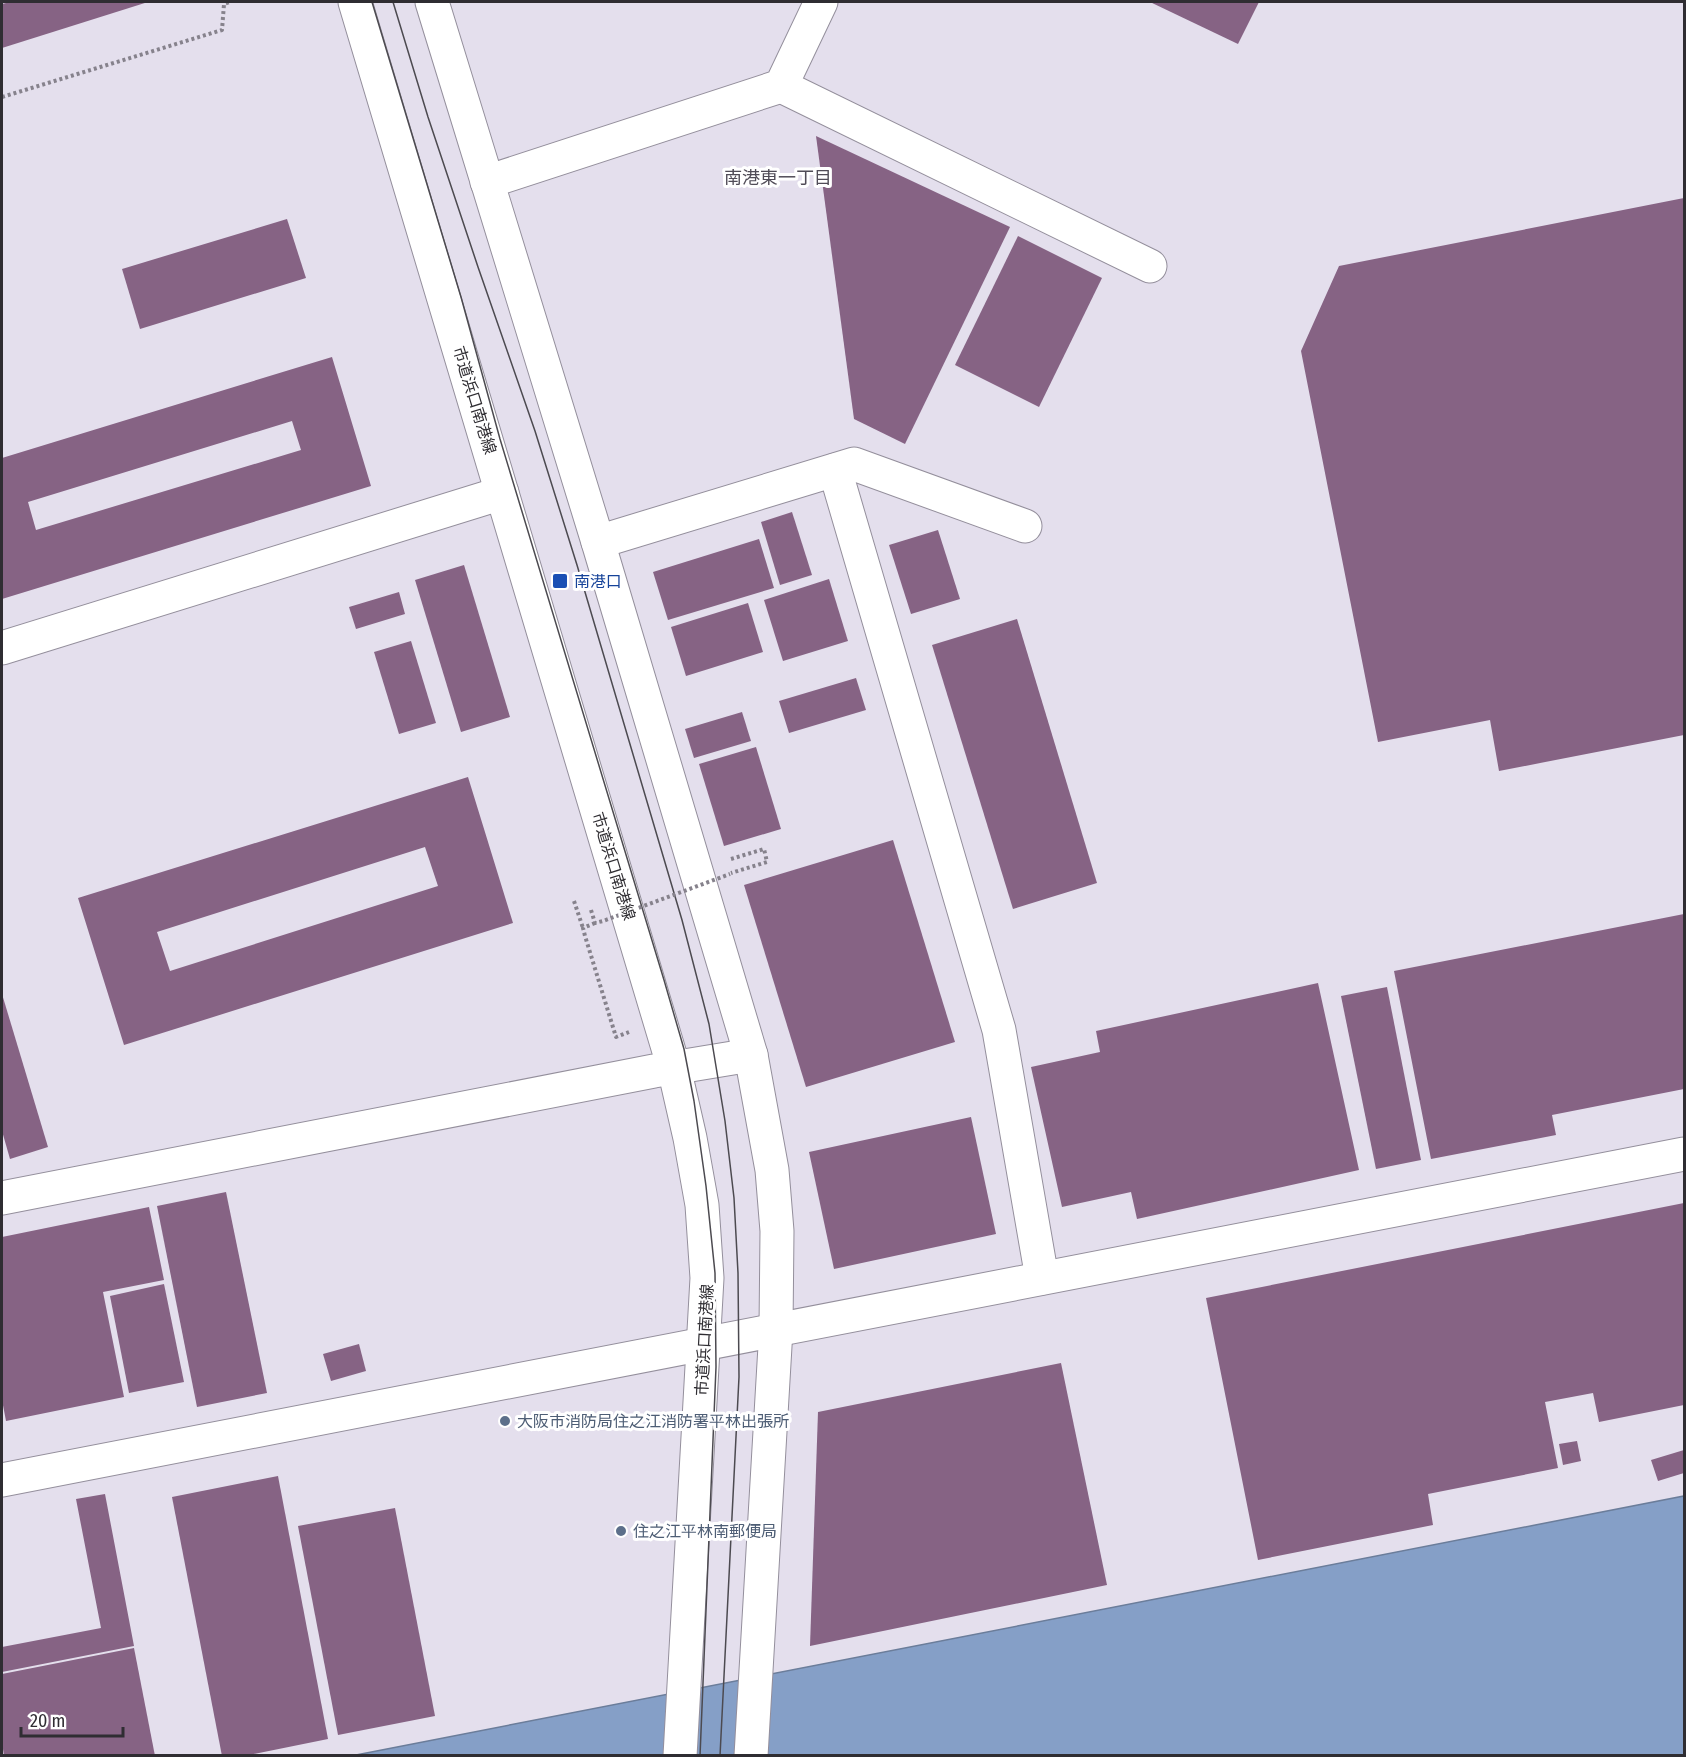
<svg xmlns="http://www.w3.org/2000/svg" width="1686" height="1757" font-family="'Fira Sans Condensed','Noto Sans JP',sans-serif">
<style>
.water{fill:#859fc7;stroke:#6b7d9a;stroke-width:1.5}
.building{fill:#866384;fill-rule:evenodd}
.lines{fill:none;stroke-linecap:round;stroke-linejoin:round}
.minor-casing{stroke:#948f9c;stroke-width:35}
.major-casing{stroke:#948f9c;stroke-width:35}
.path{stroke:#86828c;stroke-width:4;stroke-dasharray:3 3;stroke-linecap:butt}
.minor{stroke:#fff;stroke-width:33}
.major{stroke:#fff;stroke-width:33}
.tram{stroke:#4c4a50;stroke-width:1.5}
.path-bridge{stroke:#86828c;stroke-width:4;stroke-dasharray:3 3;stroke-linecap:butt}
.transit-dot{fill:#1a4fb4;stroke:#fff;stroke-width:2}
.service-dot{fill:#5c6f8a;stroke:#fff;stroke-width:2}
.labels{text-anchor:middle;stroke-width:6;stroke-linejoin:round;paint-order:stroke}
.street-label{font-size:16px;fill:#2f2d32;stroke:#fff}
.transit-label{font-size:16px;fill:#164399;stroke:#fff;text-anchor:start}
.service-label{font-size:16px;fill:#4e5e75;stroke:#fff;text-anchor:start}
.neighbourhood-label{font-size:18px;fill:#504c57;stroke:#fff}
</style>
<rect width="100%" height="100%" fill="#e4dfed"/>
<path class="water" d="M1684,1496V1755H356Z"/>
<g class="building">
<path d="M10,2H148L2,48V4Z"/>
<path d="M1150,2H1259L1238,44Z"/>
<path d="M816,136L1010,227L905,444L854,419Z"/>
<path d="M1684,198V735L1499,771L1490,720L1378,742L1301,351L1339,266Z"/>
<path d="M287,219L306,278L140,329L122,269Z"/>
<path d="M1018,236L1102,278L1039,407L955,365Z"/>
<path d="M332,357L371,486L2,599V458ZM292,421L301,450L36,530L28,502Z"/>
<path d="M792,512L812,575L780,585L761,522Z"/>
<path d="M938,530L960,599L911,614L889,545Z"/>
<path d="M759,539L774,588L668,620L653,572Z"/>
<path d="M464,565L510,717L461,732L415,580Z"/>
<path d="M829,579L848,641L783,661L764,600Z"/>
<path d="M399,592L405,614L356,629L349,607Z"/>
<path d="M748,603L763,652L686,676L671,627Z"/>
<path d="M1017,619L1097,883L1013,909L932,645Z"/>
<path d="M411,641L436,723L399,734L374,652Z"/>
<path d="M856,678L866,710L789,733L779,701Z"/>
<path d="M742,712L751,741L694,758L685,729Z"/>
<path d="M756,747L781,829L724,846L699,764Z"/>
<path d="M468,777L513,923L124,1045L78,898ZM425,847L438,886L170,971L157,932Z"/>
<path d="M893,840L955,1042L806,1087L744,885Z"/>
<path d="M1684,914V1089L1552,1115L1556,1135L1431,1159L1394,971Z"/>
<path d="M1318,983L1359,1170L1137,1219L1131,1192L1062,1207L1031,1067L1100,1052L1096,1031Z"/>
<path d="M1387,987L1421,1160L1376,1169L1341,996Z"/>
<path d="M2,994L48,1147L10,1159L2,1131Z"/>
<path d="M971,1117L996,1234L834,1269L809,1152Z"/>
<path d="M226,1192L267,1393L197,1407L157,1206Z"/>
<path d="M1684,1203V1405L1599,1422L1593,1393L1545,1402L1558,1468L1428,1494L1433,1525L1258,1560L1206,1298Z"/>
<path d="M149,1207L164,1280L103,1292L124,1397L6,1421L2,1400V1237Z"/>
<path d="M164,1284L184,1382L129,1393L110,1296Z"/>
<path d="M359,1344L366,1371L331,1381L323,1354Z"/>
<path d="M1061,1363L1107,1585L810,1646L818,1412Z"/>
<path d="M1577,1441L1581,1461L1563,1465L1559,1444Z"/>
<path d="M1684,1450V1473L1658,1481L1651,1460Z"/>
<path d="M278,1476L328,1739L244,1756H222L172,1497Z"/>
<path d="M105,1494L134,1646L2,1672V1647L101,1628L76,1499Z"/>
<path d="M395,1508L435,1716L338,1735L298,1526Z"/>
<path d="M134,1648L155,1756H4L2,1742V1674Z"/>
</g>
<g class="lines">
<g class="minor-casing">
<g id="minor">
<path d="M781,86L1150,266"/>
<path d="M487,182L781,86L821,2"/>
<path d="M835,470L999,1030L1042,1278"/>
<path d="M598,542L854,464L1025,526"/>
<path d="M2,648L502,493"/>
<path d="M2,1198L654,1071L751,1055"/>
<path d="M2,1480L1684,1154"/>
</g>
</g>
<g class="major-casing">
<g id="major">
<path d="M355,2L674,1068L690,1138L702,1205L707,1278L680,1756"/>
<path d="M432,2L598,542L751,1055L772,1170L777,1231L776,1329L751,1756"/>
</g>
</g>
<g class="path">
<path d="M2,97L222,30L224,4L230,2"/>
<path d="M731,859L764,849L767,862L731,873"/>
<path d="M574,901L583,928"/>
<path d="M595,923L583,928L585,936L616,1037L629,1032"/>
</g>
<use href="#minor" class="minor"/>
<use href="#major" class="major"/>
<g class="tram">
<path d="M372,2L461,297L500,439L664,980L684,1049L694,1101L706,1186L715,1273L716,1367L700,1756"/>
<path d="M393,2L428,117L478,267L535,431L577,565L682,920L709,1024L725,1121L734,1198L738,1273L739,1377L720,1756"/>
</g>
<path class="path-bridge" d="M591,910L595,923L603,921L730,874"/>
</g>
<rect class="transit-dot" x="552" y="573" width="16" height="16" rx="3"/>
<g class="service-dot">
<circle cx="505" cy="1421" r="6"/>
<circle cx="621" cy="1531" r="6"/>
</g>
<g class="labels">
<g class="street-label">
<text transform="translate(475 400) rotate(73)" y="6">市道浜口南港線</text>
<text transform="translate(614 866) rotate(73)" y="6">市道浜口南港線</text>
<text transform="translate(704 1340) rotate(-87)" y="6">市道浜口南港線</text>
</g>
<g class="transit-label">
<text x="574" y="587">南港口</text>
</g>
<g class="service-label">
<text x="517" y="1427">大阪市消防局住之江消防署平林出張所</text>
<text x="633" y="1537">住之江平林南郵便局</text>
</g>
<g class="neighbourhood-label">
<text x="778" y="184">南港東一丁目</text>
</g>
</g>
<rect width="1686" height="1757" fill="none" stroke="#2f2d32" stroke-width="6"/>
<path d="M21 1727v9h102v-9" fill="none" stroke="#2f2d32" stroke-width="3"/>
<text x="30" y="1727" font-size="18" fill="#2f2d32" stroke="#ffffff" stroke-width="4.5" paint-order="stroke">20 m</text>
</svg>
